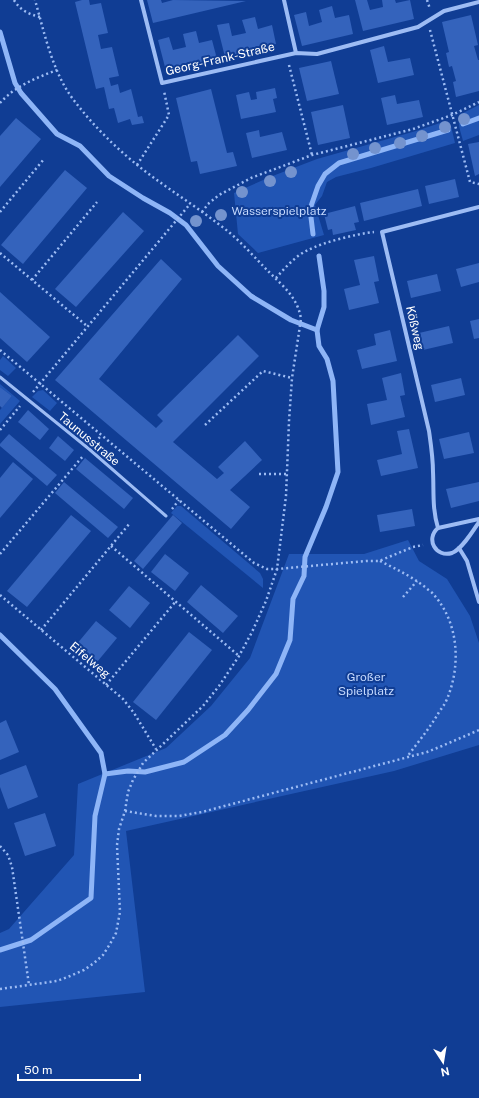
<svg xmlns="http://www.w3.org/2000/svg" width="479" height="1098" font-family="'Public Sans',sans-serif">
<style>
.green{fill:#2155b4}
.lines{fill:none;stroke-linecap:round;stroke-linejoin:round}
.stream{stroke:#8eb5f7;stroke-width:5}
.building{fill:#3463bc}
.path{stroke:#9dbcf4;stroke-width:2.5;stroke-dasharray:2 3;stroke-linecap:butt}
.lane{stroke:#9dbcf4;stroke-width:3}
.street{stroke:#9dbcf4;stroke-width:4}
.tree{fill:#7493ce}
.labels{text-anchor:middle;stroke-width:4;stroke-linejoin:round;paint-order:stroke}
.street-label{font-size:12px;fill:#fff;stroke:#103d94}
.park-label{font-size:12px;fill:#c5d9fe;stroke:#103d94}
</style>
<rect width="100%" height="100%" fill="#103d94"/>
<g class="green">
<path d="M479,105V135L463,141C461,132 456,122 461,114Z"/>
<path d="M443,122L451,126L455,143L371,168L336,177L327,182L322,196L315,205L324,235L258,253L238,234L234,193L270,177L317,159L416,131Z"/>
<path d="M3,356L16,368L8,376L0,370V360Z"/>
<path d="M0,384L20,401L0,424V410L12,396L0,387Z"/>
<path d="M43,390L57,403L50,411L32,397L38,391Z"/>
<path d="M177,506H181L260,573L263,579V588L171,513Z"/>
<path d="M408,540L419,561L447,579L470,616L479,643V745L394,771L126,831L145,992L0,1007V933L9,929L74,855L78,784L166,748L211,706L250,658L289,554H364Z"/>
</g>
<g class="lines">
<g class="stream">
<path d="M0,32L15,83L21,93L57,134L80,146L109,176L143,198L170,213L186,225L218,266L251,296L291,320L317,330"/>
<path d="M463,124L479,118"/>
<path d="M313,234L310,209L318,186L325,174L339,163L448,130"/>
<path d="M0,635L55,689L101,753L105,774L95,816L91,898L31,940L0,950"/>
<path d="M105,774L128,771L145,772L184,762L225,735L248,710L276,674L290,640L293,599L304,576L305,557L326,507L338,472L333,381L327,359L319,346L317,330L324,307V291L319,256"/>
</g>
</g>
<g class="building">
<path d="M82,0H89L90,5L101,3L108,33L98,35L101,49L112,47L119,76L109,78L111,86L118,84L120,93L131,89L138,117L142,116L144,123L132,125L130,119L118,123L114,108L109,109L104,87L96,89L75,2Z"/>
<path d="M147,0H161L162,3L173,0L246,1L153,23Z"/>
<path d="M355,0H367L370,10L383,7L382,0H395L396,3L410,0L414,19L363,31Z"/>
<path d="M332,6L335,18L349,15L353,34L302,46L294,15L306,12L309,26L322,22L319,10Z"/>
<path d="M471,15L478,45L474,46L478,60H479V91L456,97L453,82L456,81L452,66L449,67L446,53L449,52L442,22Z"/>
<path d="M255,17L258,29L272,25L276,44L225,57L217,25L229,23L232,36L246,33L242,20Z"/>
<path d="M196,31L199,43L212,40L217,59L166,71L158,40L169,37L173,50L186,47L183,34Z"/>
<path d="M384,46L388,62L410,58L414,75L378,83L370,50Z"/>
<path d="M331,61L339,94L307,101L299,68Z"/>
<path d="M275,88L277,98L273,99L276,112L241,119L236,95L249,92L251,100L257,99L256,92Z"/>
<path d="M211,89L227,153L233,152L237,166L200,174L197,161L191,162L176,98Z"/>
<path d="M395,95L397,104L419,100L423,117L387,125L381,98Z"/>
<path d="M343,105L350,138L318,145L311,112Z"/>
<path d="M16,118L41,139L0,187V136Z"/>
<path d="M259,130L260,137L282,132L287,150L252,158L246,133Z"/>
<path d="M479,142V174L475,176L468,144Z"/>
<path d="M65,170L87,188L23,264L1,245Z"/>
<path d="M455,179L459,197L429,204L425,186Z"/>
<path d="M418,189L422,206L364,221L360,203Z"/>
<path d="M355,206L359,222L354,223L356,230L333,235L332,229L328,230L324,214Z"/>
<path d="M123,212L144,231L76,307L55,289Z"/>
<path d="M374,256L379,281L374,282L379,303L349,310L344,289L360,285L354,260Z"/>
<path d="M161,259L182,279L99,379L156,428L163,421L157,415L238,335L259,356L173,442L217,479L224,473L218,467L245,441L262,460L230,490L250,507L231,529L55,380Z"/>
<path d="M479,263V282L461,287L456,269Z"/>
<path d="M437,274L441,291L411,298L407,281Z"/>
<path d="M0,292L50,337L27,362L0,338Z"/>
<path d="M479,319V338L474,339L470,321Z"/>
<path d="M449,326L453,343L423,350L419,333Z"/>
<path d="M390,330L397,361L362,369L357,350L376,345L374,334Z"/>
<path d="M401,373L405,395L400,396L405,417L371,425L367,404L387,400L382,378Z"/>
<path d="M461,378L465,395L435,402L431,385Z"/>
<path d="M0,387L12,396L2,408L0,406Z"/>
<path d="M28,410L49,429L40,440L18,422Z"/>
<path d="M409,429L418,468L381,476L377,460L402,454L397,431Z"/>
<path d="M469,432L474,453L444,459L439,439Z"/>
<path d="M9,434L57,475L47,486L0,446V444Z"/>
<path d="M58,436L74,450L65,461L49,448Z"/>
<path d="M85,458L133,498L124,509L76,469Z"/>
<path d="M13,462L33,479L0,518V478Z"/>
<path d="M64,482L118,527L108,538L55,493Z"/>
<path d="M479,482V501L451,508L446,489Z"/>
<path d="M412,509L415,526L380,532L377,515Z"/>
<path d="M71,515L91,531L27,607L7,591Z"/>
<path d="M173,515L182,523L143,569L134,561Z"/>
<path d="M165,554L189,573L175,591L151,572Z"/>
<path d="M201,585L238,616L223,633L187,602Z"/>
<path d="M129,586L150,603L130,628L109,610Z"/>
<path d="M96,621L117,638L97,662L76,645Z"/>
<path d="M189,632L212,650L156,720L133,702Z"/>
<path d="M6,720L19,752L0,760V723Z"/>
<path d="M26,765L38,797L8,809L0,787V775Z"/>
<path d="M45,813L56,846L25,856L14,823Z"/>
</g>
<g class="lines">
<g class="path">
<path d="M14,0C20,10 28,14 40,17"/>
<path d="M427,0L430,9"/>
<path d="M430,30L470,182L479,184"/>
<path d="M289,65L312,155"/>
<path d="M0,103C15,86 36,78 57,70"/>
<path d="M137,165L169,115L164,91"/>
<path d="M0,212L44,159"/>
<path d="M202,212L208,204L219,195L251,178L312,155L413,129L452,115L479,102"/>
<path d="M0,253L87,326"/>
<path d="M276,278C285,268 295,256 308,250C324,242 356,234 374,232"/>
<path d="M32,280L97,202"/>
<path d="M0,350L254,563L267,569H277L366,561H379L413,547L423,545"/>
<path d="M33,392L190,204"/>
<path d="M205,425L263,371L292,378"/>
<path d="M0,430L20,406"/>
<path d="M95,442L102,435"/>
<path d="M259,474H288"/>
<path d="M172,509L179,500"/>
<path d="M111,546L239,656"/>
<path d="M0,554L83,456"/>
<path d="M380,561C396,569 411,576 425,587C428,590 432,592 434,595C459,623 461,666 447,699C445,704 442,708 439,712C430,728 418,742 407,757"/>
<path d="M0,595L123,699L134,713L156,749"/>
<path d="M403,597L417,581"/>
<path d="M41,630L130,523"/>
<path d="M106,685L176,601"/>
<path d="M125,811L156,816H179L202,812L427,752L442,746L479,730"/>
<path d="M0,846L8,855L12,867L29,985"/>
<path d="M0,989L57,981L70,976L84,970L94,963L103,955L110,944L116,933L120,912L117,845L119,829L125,811L128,792L133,780L143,763L203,706L219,686L239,656L252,632L266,601L277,569L286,496L289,421L292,378L301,319C298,298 283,286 269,272C254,257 239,239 221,226C193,204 163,186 136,164C114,146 93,125 76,103C53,75 45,35 35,0"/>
</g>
<path class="lane" d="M0,377L89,449L166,516"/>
<g class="street">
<path d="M141,0L162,83L296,53L317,54L418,27L444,11L479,2"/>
<path d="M284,0L296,53"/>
<path d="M479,519L438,528C425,539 436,558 452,553C462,549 473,531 479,522"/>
<path d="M438,528C432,508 434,492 433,472C433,458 431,445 429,431L382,232L479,207"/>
<path d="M459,548L467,561L479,602"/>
</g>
</g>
<g class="tree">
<circle cx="464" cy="119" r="6"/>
<circle cx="445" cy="127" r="6"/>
<circle cx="422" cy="136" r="6"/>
<circle cx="400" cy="143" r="6"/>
<circle cx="375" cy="148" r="6"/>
<circle cx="353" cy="154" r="6"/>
<circle cx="291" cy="172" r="6"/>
<circle cx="270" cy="181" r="6"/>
<circle cx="242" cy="192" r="6"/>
<circle cx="221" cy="215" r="6"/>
<circle cx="196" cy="221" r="6"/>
</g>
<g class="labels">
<g class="street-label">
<text transform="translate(220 59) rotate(-13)" y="4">Georg-Frank-Straße</text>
<text transform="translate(415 328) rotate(77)" y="4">Kößweg</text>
<text transform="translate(89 439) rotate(40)" y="4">Taunusstraße</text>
<text transform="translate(90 660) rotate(40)" y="4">Eifelweg</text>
</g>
<g class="park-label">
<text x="279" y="215">Wasserspielplatz</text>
<text x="366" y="681">Großer<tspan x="366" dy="14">Spielplatz</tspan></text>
</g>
</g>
<g transform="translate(443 1062) rotate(168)" stroke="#103d94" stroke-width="3" paint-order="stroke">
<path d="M0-3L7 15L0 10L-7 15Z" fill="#ffffff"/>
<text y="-6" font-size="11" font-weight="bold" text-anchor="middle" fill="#ffffff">N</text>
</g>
<path d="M18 1074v6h122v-6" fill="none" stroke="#ffffff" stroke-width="2"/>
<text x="24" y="1074" font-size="12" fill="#ffffff" stroke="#103d94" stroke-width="3" paint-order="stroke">50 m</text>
</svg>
